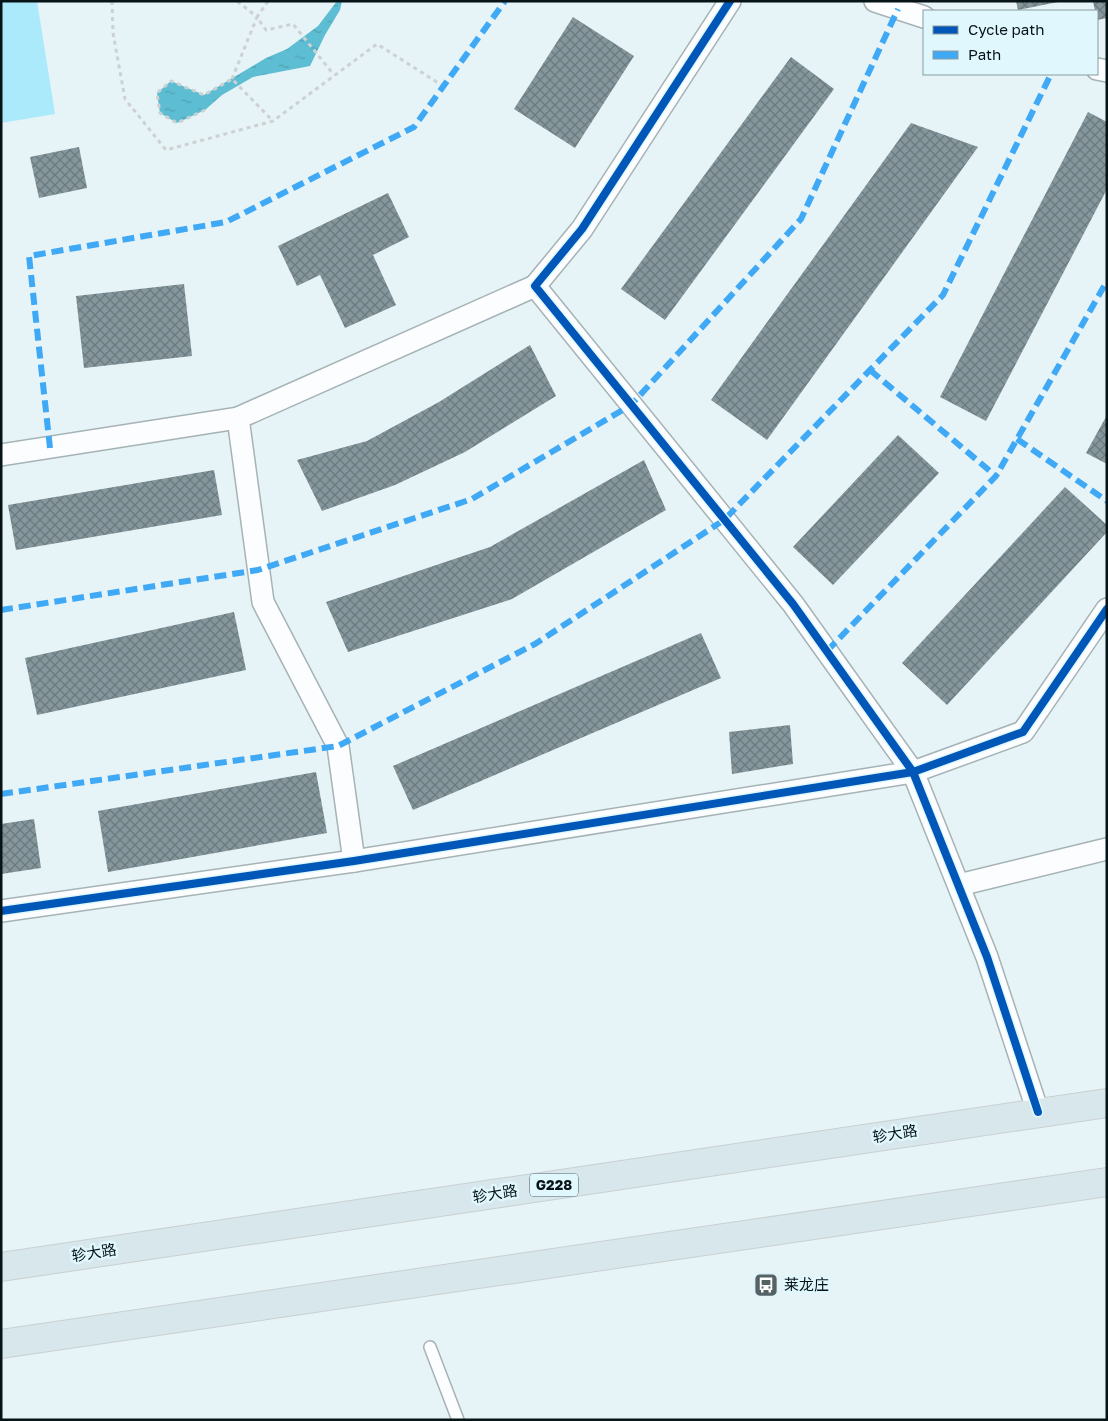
<svg xmlns="http://www.w3.org/2000/svg" width="1108" height="1421" font-family="'Golos Text','Noto Sans SC',sans-serif">
<style>
.pitch{fill:#abeafa}
.water{fill:url(#water-ripples)}
.building{fill:url(#building-cross-hatch)}
.lines{fill:none;stroke-linecap:round;stroke-linejoin:round}
.lane-casing{stroke:#a6b3b6;stroke-width:14}
.street-casing{stroke:#a6b3b6;stroke-width:24}
.highway-casing{stroke:#c9d0d2;stroke-width:30}
.path{stroke:#cdd1d2;stroke-width:3;stroke-dasharray:4 4;stroke-linecap:butt}
.lane{stroke:#fbfdfe;stroke-width:11}
.street{stroke:#fbfdfe;stroke-width:21}
.highway{stroke:#d7e7eb;stroke-width:28}
.quiet{stroke:#3fa9f5;stroke-width:6;stroke-dasharray:12 6;stroke-linecap:butt}
.cycleway-casing{stroke:#e0f7fd;stroke-width:11}
.cycleway{stroke:#0057b8;stroke-width:8}
.labels{text-anchor:middle;stroke-width:5;stroke-linejoin:round;paint-order:stroke}
.shield{fill:#e0f7fd;stroke:#47575c;stroke-width:1}
.shield-label{font-size:14px;font-weight:bold;fill:#061317}
.street-label{font-size:15px;fill:#061317;stroke:#e0f7fd}
.poi-label{font-size:15px;fill:#061317;stroke:#e0f7fd;text-anchor:start}
</style>
<defs>
<pattern id="water-ripples" width="26" height="14" patternUnits="userSpaceOnUse" patternTransform="scale(1.25)"><rect width="26" height="14" fill="#5dbdd2"/><path d="M2 4q2-2 4 0t4 0M15 11q2-2 4 0t4 0" fill="none" stroke="#4fa2b4"/></pattern>
<pattern id="building-cross-hatch" width="8" height="8" patternUnits="userSpaceOnUse" patternTransform="scale(1.25)"><rect width="8" height="8" fill="#85979c"/><path d="M0 0l8 8M0 8l8-8" fill="none" stroke="#6b7a7e"/></pattern>
</defs>
<rect width="100%" height="100%" fill="#e6f3f7"/>
<path class="pitch" d="M1,1H37L55,114L1,123Z"/>
<path class="water" d="M337,1H342L340,10L325,35L310,66L253,77L222,95L205,110L177,123L160,113L157,93L171,81L204,95L266,58L287,49L318,26Z"/>
<g class="building">
<path d="M1016,1H1058V2L1018,10Z"/>
<path d="M1093,1H1107V18L1097,20V11H1095Z"/>
<path d="M573,17L634,56L575,148L514,109Z"/>
<path d="M791,57L834,89L665,320L621,289Z"/>
<path d="M1088,112L1107,122V189L986,421L940,397Z"/>
<path d="M911,123L978,147L767,440L711,400Z"/>
<path d="M79,147L87,188L39,198L30,157Z"/>
<path d="M388,193L409,237L373,255L396,305L345,328L320,275L297,286L278,246Z"/>
<path d="M184,284L192,356L84,368L76,296Z"/>
<path d="M530,345L556,396L465,452L395,485L322,511L297,460L367,441L439,402Z"/>
<path d="M1107,415V464L1086,453Z"/>
<path d="M898,435L939,473L833,585L793,547Z"/>
<path d="M644,460L666,510L512,599L348,652L326,602L490,547Z"/>
<path d="M214,470L222,515L16,550L8,505Z"/>
<path d="M1065,487L1107,525V532L947,705L902,663Z"/>
<path d="M234,612L246,670L37,715L25,658Z"/>
<path d="M701,633L721,678L413,810L393,766Z"/>
<path d="M790,725L793,764L732,774L729,732Z"/>
<path d="M316,772L327,833L108,872L98,811Z"/>
<path d="M34,819L41,868L1,874V824Z"/>
</g>
<g class="lines">
<g class="lane-casing">
<path id="lane" d="M430,1347L458,1420"/>
</g>
<g class="street-casing">
<g id="street">
<path d="M730,1L582,229L535,286L793,604L913,772L987,957L1038,1112"/>
<path d="M875,1L924,17"/>
<path d="M1097,69L1107,71"/>
<path d="M1,455L238,418"/>
<path d="M354,861L338,746L263,602L238,418L535,286"/>
<path d="M959,885L1107,849"/>
<path d="M1,911L354,861L913,772L1023,732L1107,609"/>
</g>
</g>
<g class="highway-casing">
<g id="highway">
<path d="M1,1267L1107,1103"/>
<path d="M1,1344L1107,1182"/>
</g>
</g>
<g class="path">
<path d="M112,1L113,33L125,99L166,150L273,121L377,44L443,86"/>
<path d="M268,1L257,17L266,30L293,24L334,75"/>
<path d="M232,79L257,17L237,1"/>
<path d="M205,110L177,123L160,113L157,93L171,81L204,95L232,79L272,120"/>
</g>
<use href="#lane" class="lane"/>
<use href="#street" class="street"/>
<use href="#highway" class="highway"/>
<g class="quiet">
<path d="M870,370L996,476"/>
<path d="M1017,439L1107,501"/>
<path d="M50,448L29,256L226,222L414,127L505,1"/>
<path d="M1,610L258,570L472,499L631,405L801,219L898,9"/>
<path d="M827,651L996,476L1107,281"/>
<path d="M1,794L338,746L535,644L724,520L943,295L1051,74"/>
</g>
<g class="cycleway-casing">
<g id="cycleway">
<path d="M730,1L582,229L535,286L793,604L913,772L987,957L1038,1112"/>
<path d="M1,911L354,861L913,772L1023,732L1107,609"/>
</g>
</g>
<use href="#cycleway" class="cycleway"/>
</g>
<defs>
<g id="bus-square" transform="scale(1.25)"><rect x="-9" y="-9" width="18" height="18" rx="4" fill="#546165" stroke="#e0f7fd"/><path d="M-5-6H5V4H4V6H2V4H-2V6H-4V4H-5ZM-3.5-4V0h7V-4ZM-3.5 1.2v1.5H-2V1.2ZM2 1.2v1.5H3.5V1.2Z" fill="#fff"/></g>
</defs>
<g fill-rule="evenodd">
<use href="#bus-square" x="766" y="1285"/>
</g>
<g class="labels">
<rect class="shield" x="530" y="1173.5" width="48" height="23" rx="4"/>
<g class="shield-label">
<text x="554" y="1190">G228</text>
</g>
<g class="street-label">
<text transform="translate(895 1134) rotate(-9)" y="5">轸大路</text>
<text transform="translate(495 1194) rotate(-9)" y="5">轸大路</text>
<text transform="translate(94 1253) rotate(-9)" y="5">轸大路</text>
</g>
<g class="poi-label">
<text x="784" y="1290">莱龙庄</text>
</g>
</g>
<rect width="1108" height="1421" fill="none" stroke="#061317" stroke-width="5"/>
<rect x="923" y="10" width="175" height="65" fill="#e0f7fd" stroke="#899ca1"/>
<rect x="933" y="26" width="25" height="8" fill="#0057b8" stroke="#899ca1"/>
<text x="968" y="35" font-size="15" fill="#061317">Cycle path</text>
<rect x="933" y="51" width="25" height="8" fill="#3fa9f5" stroke="#899ca1"/>
<text x="968" y="60" font-size="15" fill="#061317">Path</text>
</svg>
